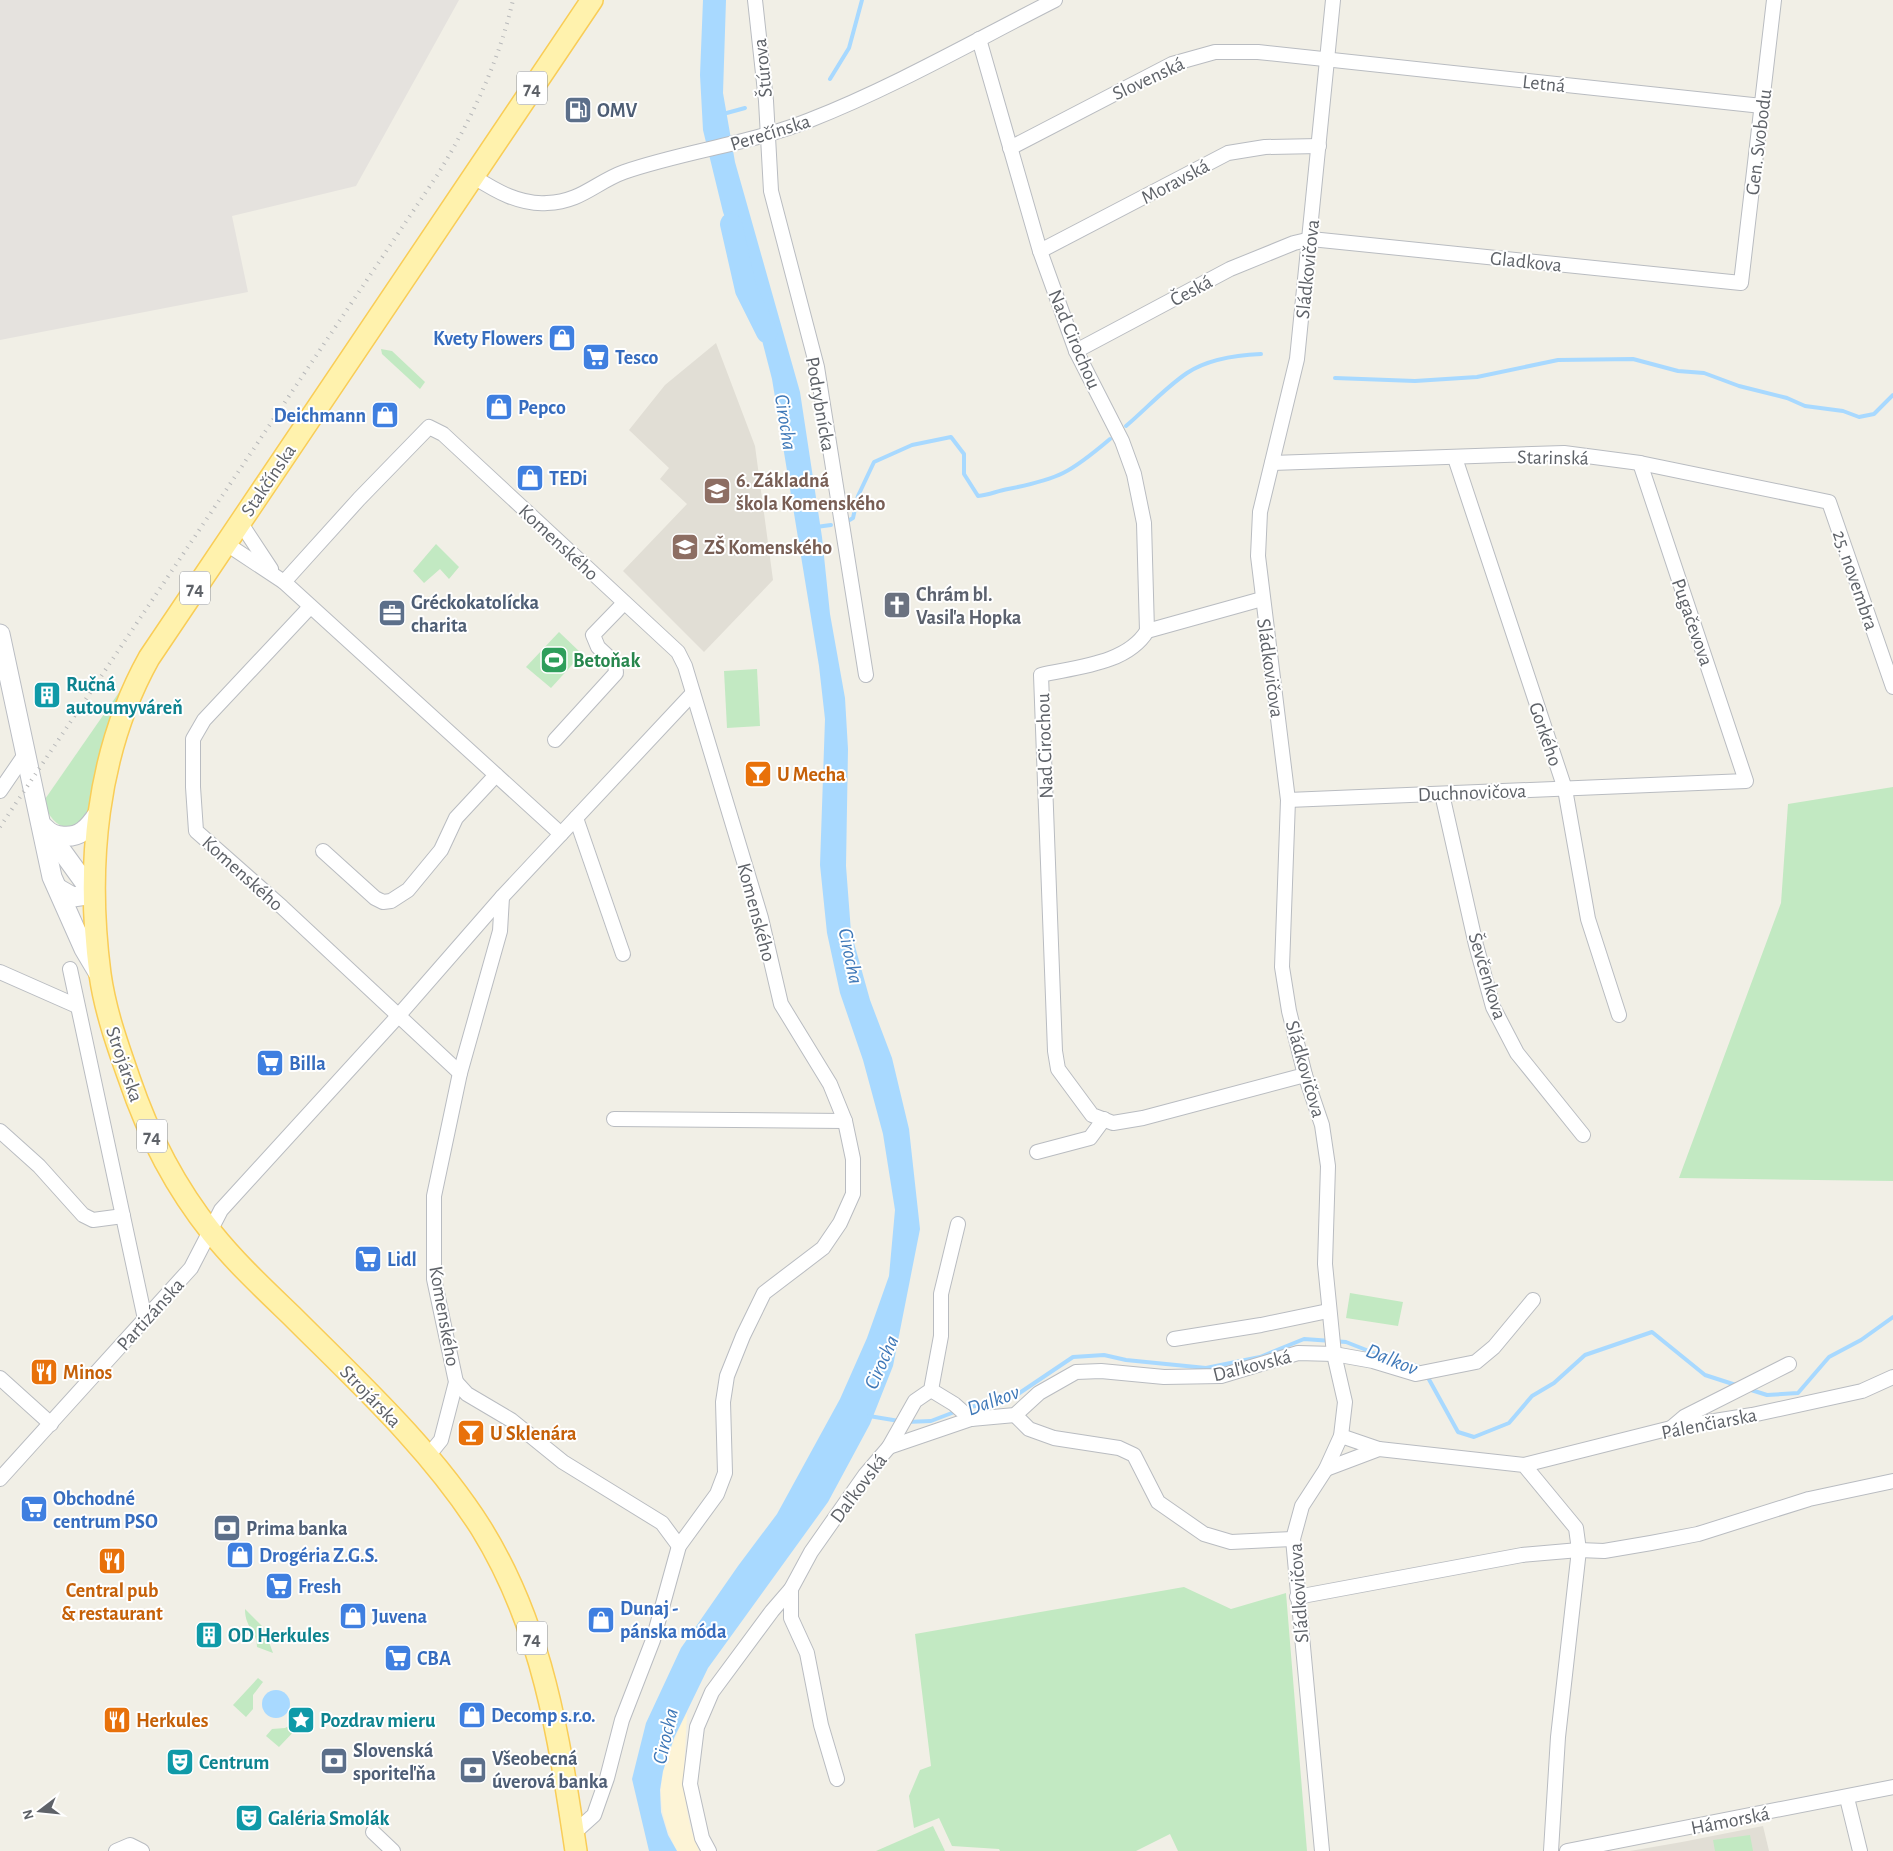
<svg xmlns="http://www.w3.org/2000/svg" width="1893" height="1851" font-family="'Alegreya Sans',sans-serif">
<style>
.industrial{fill:#e5e2de}
.education{fill:#e1ded5}
.green{fill:#c2e9c2}
.sand{fill:#fdf4d6}
.water{fill:#a8d9ff}
.lines{fill:none;stroke-linecap:round;stroke-linejoin:round}
.stream{stroke:#a8d9ff;stroke-width:4}
.river{stroke:#a8d9ff;stroke-width:22}
.street-casing{stroke:#b9bcc1;stroke-width:16}
.secondary-casing{stroke:#babdc3;stroke-width:21}
.primary-casing{stroke:#f9cd57;stroke-width:24}
.street{stroke:#fff;stroke-width:14}
.secondary{stroke:#fff;stroke-width:19}
.primary{stroke:#fff2ad;stroke-width:21}
.rail{stroke:#b7b8b9;stroke-width:4;stroke-dasharray:1 6;stroke-linecap:butt}
.labels{text-anchor:middle;stroke-width:4;stroke-linejoin:round;paint-order:stroke}
.shield{fill:#fff;stroke:#8e9195;stroke-width:1}
.shield-label{font-size:19px;font-weight:bold;fill:#5e6268}
.street-label{font-size:20px;fill:#5e6268;stroke:#fff}
.service-label{font-size:20px;font-weight:bold;fill:#4e5e75;stroke:#fff;text-anchor:start}
.shop-label{font-size:20px;font-weight:bold;fill:#366cbe;stroke:#fff;text-anchor:start}
.education-label{font-size:20px;font-weight:bold;fill:#785e54;stroke:#fff;text-anchor:start}
.worship-label{font-size:20px;font-weight:bold;fill:#5b616d;stroke:#fff;text-anchor:start}
.leisure-label{font-size:20px;font-weight:bold;fill:#27864d;stroke:#fff;text-anchor:start}
.culture-label{font-size:20px;font-weight:bold;fill:#0d838f;stroke:#fff;text-anchor:start}
.food-label{font-size:20px;font-weight:bold;fill:#c56008;stroke:#fff;text-anchor:start}
.water-label{font-size:21px;font-style:italic;fill:#3e78b8;stroke:#fff}
</style>
<rect width="100%" height="100%" fill="#f1efe6"/>
<path class="industrial" d="M0,0H459L356,186L232,216L248,292L0,340Z"/>
<g class="education">
<path d="M716,343L755,446L773,580L704,652L623,571L687,504L660,479L669,468L629,430L665,385Z"/>
<path d="M1763,1826L1769,1851H1630L1682,1842Z"/>
</g>
<g class="green">
<path d="M381,349L392,351L425,382L420,389L382,354Z"/>
<path d="M436,544L459,567L449,579L440,569L424,583L413,571Z"/>
<path d="M559,632L582,654L551,688L526,667Z"/>
<path d="M757,669L760,726L727,728L724,671Z"/>
<path d="M129,678L87,815C68,838 52,825 43,802Z"/>
<path d="M1893,787V1181L1679,1178L1781,903L1788,804Z"/>
<path d="M1350,1293L1403,1302L1398,1326L1346,1318Z"/>
<path d="M1184,1587L1231,1609L1286,1593L1307,1851H1178L1170,1834L1136,1851H1000L999,1849L952,1846L939,1818L914,1828L909,1796L920,1770L931,1766L915,1634Z"/>
<path d="M245,1609L264,1628L273,1653L257,1647C257,1631 245,1628 245,1609Z"/>
<path d="M258,1678L263,1682L253,1695V1709L246,1717L233,1705Z"/>
<path d="M296,1722L299,1726L279,1747L266,1736L272,1729L285,1728Z"/>
<path d="M933,1826L945,1851H876Z"/>
<path d="M1750,1835L1753,1851H1715L1713,1840Z"/>
</g>
<path class="sand" d="M687,1713C685,1764 678,1802 699,1851H677C649,1797 661,1764 687,1713Z"/>
<g class="water">
<path d="M703,0H726L723,93L735,162L800,392L822,537L830,614L845,698L848,749L846,866L851,932L870,1000L892,1058L909,1129L920,1229L893,1366L870,1424L828,1502L708,1668L674,1738L663,1771L660,1790L661,1812L668,1835L677,1851H649L632,1779L646,1723L681,1648L738,1566L777,1514L840,1399L867,1338L889,1276L895,1210L883,1134L863,1060L840,993L827,933L820,865L825,719L819,666L772,379L746,278L723,212L703,130L700,75Z"/>
<circle cx="276" cy="1704" r="14"/>
</g>
<g class="lines">
<g class="stream">
<path d="M830,79L849,48L862,0"/>
<path d="M723,114L745,108"/>
<path d="M1335,378L1415,381L1477,377L1558,360L1633,359L1678,371L1704,373L1739,386L1787,398L1805,406L1843,411L1859,417L1874,414L1893,395"/>
<path d="M1126,426C1146,409 1165,388 1187,373C1208,359 1238,355 1261,354"/>
<path d="M846,522L853,518L858,496L874,462L912,445L951,437L964,454V474L978,496C989,495 997,491 1008,489C1059,479 1070,473 1110,439"/>
<path d="M816,527L831,525"/>
<path d="M1426,1374L1458,1432L1474,1437L1509,1423L1532,1396L1554,1383L1585,1355L1652,1332L1705,1375L1739,1386"/>
<path d="M1748,1389L1767,1395L1798,1393L1829,1357L1861,1340L1893,1317"/>
<path d="M964,1409L1018,1394L1073,1357L1104,1355L1126,1360L1206,1368L1260,1357L1304,1339L1346,1342L1379,1355L1423,1368"/>
<path d="M869,1416L899,1421"/>
<path d="M906,1422L931,1421L957,1411"/>
</g>
<path class="river" d="M731,224L746,290L767,332"/>
<g class="street-casing">
<g id="street">
<path d="M755,0L766,101L771,191L817,367L866,675"/>
<path d="M979,39L1040,251L1076,351L1122,441L1134,474L1144,523L1147,631C1127,664 1076,667 1041,675L1055,1051L1058,1069L1092,1115L1113,1123L1143,1118L1305,1075"/>
<path d="M1010,148L1172,64L1215,52H1258L1762,106"/>
<path d="M474,177C496,191 520,205 547,203C581,202 596,182 624,172C685,151 750,144 810,120C894,87 974,41 1055,0"/>
<path d="M1040,251L1228,153L1265,147L1319,146"/>
<path d="M1076,351L1230,269L1294,243L1311,239L1741,283L1774,0"/>
<path d="M1455,458L1565,789L1588,919L1619,1015"/>
<path d="M1272,463L1564,453L1640,463L1829,502L1893,687"/>
<path d="M240,522L271,569"/>
<path d="M225,543L284,582L561,834"/>
<path d="M284,582L359,499L429,427L443,434L678,652L685,666L761,918L781,1004L830,1084L845,1121L853,1159V1194L840,1223L823,1248L764,1293L743,1336L727,1376L723,1402L725,1473L717,1494L679,1546L653,1640L622,1720L607,1778L594,1815L574,1833"/>
<path d="M310,607L204,720L193,739V787L196,831L282,907L460,1073"/>
<path d="M1147,631L1262,599"/>
<path d="M555,740L616,673L615,663L598,647L593,635L624,603"/>
<path d="M0,791L26,753"/>
<path d="M1442,794L1476,945L1493,1007L1517,1053L1583,1135"/>
<path d="M1288,800L1746,781L1640,463"/>
<path d="M576,818L623,954"/>
<path d="M323,851L375,898L383,902L391,901L408,890L441,850L456,818L496,775"/>
<path d="M70,969L145,1319"/>
<path d="M0,972L77,1006"/>
<path d="M614,1119L845,1121"/>
<path d="M0,1131L39,1166L83,1215L93,1220L123,1216"/>
<path d="M1037,1152L1090,1138L1104,1119"/>
<path d="M1174,1339L1261,1325L1328,1311"/>
<path d="M0,1378L51,1424"/>
<path d="M456,1382L467,1394L511,1420L563,1462L662,1523L679,1546"/>
<path d="M931,1390L954,1404L971,1419"/>
<path d="M1015,1415L1029,1429L1054,1438L1119,1448L1134,1455L1158,1502L1204,1534L1231,1542L1293,1539"/>
<path d="M1671,1428L1684,1417L1789,1364"/>
<path d="M1341,1436L1379,1449"/>
<path d="M889,1447L915,1401L931,1390L941,1336V1294L958,1224"/>
<path d="M428,1456L441,1440L456,1382L434,1279V1196L460,1073L500,931L502,897"/>
<path d="M1524,1465L1671,1428L1752,1415L1862,1391L1893,1377"/>
<path d="M1326,1469L1379,1449L1524,1465L1576,1528L1579,1550L1558,1737L1551,1851"/>
<path d="M0,1479L191,1268L221,1210L399,1015L502,897L693,693"/>
<path d="M791,1589V1618L807,1653L821,1725L837,1779"/>
<path d="M1297,1597L1522,1555L1579,1550L1604,1551L1651,1543L1698,1534L1809,1499L1893,1481"/>
<path d="M1847,1798L1860,1851"/>
<path d="M373,1832L393,1851"/>
<path d="M116,1851L130,1845L142,1851"/>
<path d="M709,1851L702,1838L690,1784L697,1727L712,1692L772,1611L791,1589L811,1552L865,1475L889,1447L971,1419L1015,1415L1039,1393L1076,1372L1101,1371L1164,1377L1221,1376L1298,1353L1334,1354L1373,1361L1416,1374L1476,1362L1494,1347L1533,1300"/>
<path d="M1322,1851L1293,1539L1302,1506L1326,1469L1341,1436L1345,1402L1334,1354L1325,1264L1328,1166L1322,1125L1305,1075L1289,1011L1282,967L1288,800L1258,556L1260,512L1297,359L1333,0"/>
<path d="M1567,1851L1893,1787"/>
</g>
</g>
<g class="secondary-casing">
<g id="secondary">
<path d="M0,634L52,877L84,949L100,976"/>
<path d="M45,828C53,838 73,839 83,831C90,826 95,818 99,812"/>
<path d="M48,832L93,894L73,897L59,889"/>
</g>
</g>
<g class="primary-casing">
<path id="primary" d="M576,1851C559,1737 543,1628 481,1528C430,1448 359,1383 292,1316C264,1289 236,1263 212,1233C175,1187 148,1134 129,1078C117,1044 105,1010 100,974C86,867 96,753 149,658L592,0"/>
</g>
<use href="#street" class="street"/>
<use href="#secondary" class="secondary"/>
<use href="#primary" class="primary"/>
<path class="rail" d="M0,827L438,174C471,120 499,62 513,0"/>
</g>
<defs>
<g id="fuel-square" transform="scale(1.4375)"><rect x="-9" y="-9" width="18" height="18" rx="4" fill="#5c6f8a" stroke="#fff"/><path d="M-5.5-6h7V0h2V4h1.3V-2.5L3-4.5l.8-.8L6-3V5H2.5V1h-1V6h-7ZM-4.2-4.7v3.2H.2V-4.7Z" fill="#fff"/></g>
<g id="shop-square" transform="scale(1.4375)"><rect x="-9" y="-9" width="18" height="18" rx="4" fill="#3f7fe0" stroke="#fff"/><path d="M-5-2.5h2.3a2.7 3.5 0 0 1 5.4 0H5L5.5 6h-11ZM-1.5-2.5h3a1.5 2.3 0 0 0-3 0Z" fill="#fff"/></g>
<g id="supermarket-square" transform="scale(1.4375)"><rect x="-9" y="-9" width="18" height="18" rx="4" fill="#3f7fe0" stroke="#fff"/><path d="M-6-5.5h2.5l.6 2H6L4.5 2H-2.5L-4.4-4H-6ZM-1.5 3.2a1.3 1.3 0 1 0 .1 0ZM3 3.2a1.3 1.3 0 1 0 .1 0Z" fill="#fff"/></g>
<g id="school-square" transform="scale(1.4375)"><rect x="-9" y="-9" width="18" height="18" rx="4" fill="#8d6e63" stroke="#fff"/><path d="M0-5L7-2L0 1L-7-2ZM-4 1L0 2.5L4 1V4Q0 6-4 4Z" fill="#fff"/></g>
<g id="church-square" transform="scale(1.4375)"><rect x="-9" y="-9" width="18" height="18" rx="4" fill="#6b7280" stroke="#fff"/><path d="M-1.2-6h2.4v3.5h3.3v2.4h-3.3V6h-2.4V-.1h-3.3v-2.4h3.3Z" fill="#fff"/></g>
<g id="office-square" transform="scale(1.4375)"><rect x="-9" y="-9" width="18" height="18" rx="4" fill="#5c6f8a" stroke="#fff"/><path d="M-6-3h4V-5.5h4V-3h4V5H-6ZM-1-4.5V-3h2v-1.5ZM-6 0V1H6V0Z" fill="#fff"/></g>
<g id="stadium-square" transform="scale(1.4375)"><rect x="-9" y="-9" width="18" height="18" rx="4" fill="#2e9e5b" stroke="#fff"/><path d="M0-5a6.5 5 0 1 0 0 10a6.5 5 0 1 0 0-10ZM-3.5-1.8h7v3.6h-7Z" fill="#fff"/></g>
<g id="building-square" transform="scale(1.4375)"><rect x="-9" y="-9" width="18" height="18" rx="4" fill="#0f9aa8" stroke="#fff"/><path d="M-4-6H4V6H1V3H-1V6H-4ZM-2.5-4.3h1.7v1.8h-1.7ZM.8-4.3h1.7v1.8H.8ZM-2.5-1h1.7V.8h-1.7ZM.8-1h1.7V.8H.8Z" fill="#fff"/></g>
<g id="bar-square" transform="scale(1.4375)"><rect x="-9" y="-9" width="18" height="18" rx="4" fill="#e8710a" stroke="#fff"/><path d="M-6-5H6L.8 .8V4.5H3.5V6h-7V4.5H-.8V.8Z" fill="#fff"/></g>
<g id="restaurant-square" transform="scale(1.4375)"><rect x="-9" y="-9" width="18" height="18" rx="4" fill="#e8710a" stroke="#fff"/><path d="M-5-6h1v4h1v-4h1v4h1v-4h1v5L-1.5 .5V6h-2V.5L-5-1ZM5-6V6H3V1.5H1.5Q1.5-4 5-6Z" fill="#fff"/></g>
<g id="bank-square" transform="scale(1.4375)"><rect x="-9" y="-9" width="18" height="18" rx="4" fill="#5c6f8a" stroke="#fff"/><path d="M-6-4H6V4H-6ZM0-2.3a2.3 2.3 0 1 0 0 4.6a2.3 2.3 0 1 0 0-4.6Z" fill="#fff"/></g>
<g id="sight-square" transform="scale(1.4375)"><rect x="-9" y="-9" width="18" height="18" rx="4" fill="#0f9aa8" stroke="#fff"/><path d="M0-6L1.8-2.2L6-1.7L2.9 1.2L3.7 5.4L0 3.3L-3.7 5.4L-2.9 1.2L-6-1.7L-1.8-2.2Z" fill="#fff"/></g>
<g id="theatre-square" transform="scale(1.4375)"><rect x="-9" y="-9" width="18" height="18" rx="4" fill="#0f9aa8" stroke="#fff"/><path d="M-5-5.5Q0-4 5-5.5V0Q5 5 0 6Q-5 5-5 0ZM-3.3-2.5H-1v1.5H-3.3ZM1-2.5H3.3v1.5H1ZM-2.8 1Q0 5.5 2.8 1Z" fill="#fff"/></g>
</defs>
<g fill-rule="evenodd">
<use href="#fuel-square" x="578" y="110"/>
<use href="#shop-square" x="562" y="338"/>
<use href="#supermarket-square" x="596" y="357"/>
<use href="#shop-square" x="499" y="407"/>
<use href="#shop-square" x="385" y="415"/>
<use href="#shop-square" x="530" y="478"/>
<use href="#school-square" x="717" y="491"/>
<use href="#school-square" x="685" y="547"/>
<use href="#church-square" x="897" y="605"/>
<use href="#office-square" x="392" y="613"/>
<use href="#stadium-square" x="554" y="660"/>
<use href="#building-square" x="47" y="695"/>
<use href="#bar-square" x="758" y="774"/>
<use href="#supermarket-square" x="270" y="1063"/>
<use href="#supermarket-square" x="368" y="1259"/>
<use href="#restaurant-square" x="44" y="1372"/>
<use href="#bar-square" x="471" y="1433"/>
<use href="#supermarket-square" x="34" y="1509"/>
<use href="#bank-square" x="227" y="1528"/>
<use href="#shop-square" x="240" y="1555"/>
<use href="#restaurant-square" x="112" y="1561"/>
<use href="#supermarket-square" x="279" y="1586"/>
<use href="#shop-square" x="353" y="1616"/>
<use href="#shop-square" x="601" y="1620"/>
<use href="#building-square" x="209" y="1635"/>
<use href="#supermarket-square" x="398" y="1658"/>
<use href="#shop-square" x="472" y="1715"/>
<use href="#restaurant-square" x="117" y="1720"/>
<use href="#sight-square" x="301" y="1720"/>
<use href="#bank-square" x="334" y="1761"/>
<use href="#theatre-square" x="180" y="1762"/>
<use href="#bank-square" x="473" y="1770"/>
<use href="#theatre-square" x="249" y="1818"/>
</g>
<g class="labels">
<g class="shield">
<rect x="517" y="71.5" width="30" height="33" rx="4"/>
<rect x="180" y="571.5" width="30" height="33" rx="4"/>
<rect x="137" y="1119.5" width="30" height="33" rx="4"/>
<rect x="517" y="1621.5" width="30" height="33" rx="4"/>
</g>
<g class="shield-label">
<text x="532" y="95">74</text>
<text x="195" y="595">74</text>
<text x="152" y="1143">74</text>
<text x="532" y="1645">74</text>
</g>
<g class="street-label">
<text transform="translate(762 68) rotate(-96)" y="7">Štúrova</text>
<text transform="translate(1148 78) rotate(-25)" y="7">Slovenská</text>
<text transform="translate(1544 83) rotate(6)" y="7">Letná</text>
<text transform="translate(770 132) rotate(-17)" y="7">Perečínska</text>
<text transform="translate(1758 142) rotate(-83)" y="7">Gen. Svobodu</text>
<text transform="translate(1175 181) rotate(-28)" y="7">Moravská</text>
<text transform="translate(1526 261) rotate(6)" y="7">Gladkova</text>
<text transform="translate(1307 269) rotate(-84)" y="7">Sládkovičova</text>
<text transform="translate(1191 290) rotate(-28)" y="7">Česká</text>
<text transform="translate(1075 339) rotate(67)" y="7">Nad Cirochou</text>
<text transform="translate(821 404) rotate(80)" y="7">Podrybnícka</text>
<text transform="translate(1553 457) rotate(1)" y="7">Starinská</text>
<text transform="translate(268 480) rotate(-56)" y="7">Stakčínska</text>
<text transform="translate(559 542) rotate(43)" y="7">Komenského</text>
<text transform="translate(1856 580) rotate(71)" y="7">25. novembra</text>
<text transform="translate(1693 622) rotate(71)" y="7">Pugačevova</text>
<text transform="translate(1271 668) rotate(82)" y="7">Sládkovičova</text>
<text transform="translate(1546 734) rotate(71)" y="7">Gorkého</text>
<text transform="translate(1044 746) rotate(-92)" y="7">Nad Cirochou</text>
<text transform="translate(1472 792) rotate(-2)" y="7">Duchnovičova</text>
<text transform="translate(243 873) rotate(42)" y="7">Komenského</text>
<text transform="translate(757 912) rotate(75)" y="7">Komenského</text>
<text transform="translate(1488 976) rotate(73)" y="7">Ševčenkova</text>
<text transform="translate(125 1064) rotate(71)" y="7">Strojárska</text>
<text transform="translate(1306 1069) rotate(74)" y="7">Sládkovičova</text>
<text transform="translate(150 1314) rotate(-48)" y="7">Partizánska</text>
<text transform="translate(445 1316) rotate(80)" y="7">Komenského</text>
<text transform="translate(1252 1365) rotate(-14)" y="7">Daľkovská</text>
<text transform="translate(371 1396) rotate(46)" y="7">Strojárska</text>
<text transform="translate(1709 1423) rotate(-11)" y="7">Pálenčiarska</text>
<text transform="translate(858 1488) rotate(-53)" y="7">Daľkovská</text>
<text transform="translate(1298 1593) rotate(-94)" y="7">Sládkovičova</text>
<text transform="translate(1730 1820) rotate(-11)" y="7">Hámorská</text>
</g>
<g class="service-label">
<text x="597" y="117">OMV</text>
<text x="411" y="609">Gréckokatolícka<tspan x="411" dy="23">charita</tspan></text>
<text x="246" y="1535">Prima banka</text>
<text x="353" y="1757">Slovenská<tspan x="353" dy="23">sporiteľňa</tspan></text>
<text x="492" y="1765">Všeobecná<tspan x="492" dy="23">úverová banka</tspan></text>
</g>
<g class="shop-label">
<text x="543" y="345" text-anchor="end">Kvety Flowers</text>
<text x="615" y="364">Tesco</text>
<text x="518" y="414">Pepco</text>
<text x="366" y="422" text-anchor="end">Deichmann</text>
<text x="549" y="485">TEDi</text>
<text x="289" y="1070">Billa</text>
<text x="387" y="1266">Lidl</text>
<text x="53" y="1505">Obchodné<tspan x="53" dy="23">centrum PSO</tspan></text>
<text x="259" y="1562">Drogéria Z.G.S.</text>
<text x="298" y="1593">Fresh</text>
<text x="620" y="1615">Dunaj -<tspan x="620" dy="23">pánska móda</tspan></text>
<text x="372" y="1623">Juvena</text>
<text x="417" y="1665">CBA</text>
<text x="491" y="1722">Decomp s.r.o.</text>
</g>
<g class="education-label">
<text x="736" y="487">6. Základná<tspan x="736" dy="23">škola Komenského</tspan></text>
<text x="704" y="554">ZŠ Komenského</text>
</g>
<g class="worship-label">
<text x="916" y="601">Chrám bl.<tspan x="916" dy="23">Vasiľa Hopka</tspan></text>
</g>
<g class="leisure-label">
<text x="573" y="667">Betoňak</text>
</g>
<g class="culture-label">
<text x="66" y="691">Ručná<tspan x="66" dy="23">autoumyváreň</tspan></text>
<text x="228" y="1642">OD Herkules</text>
<text x="320" y="1727">Pozdrav mieru</text>
<text x="199" y="1769">Centrum</text>
<text x="268" y="1825">Galéria Smolák</text>
</g>
<g class="food-label">
<text x="777" y="781">U Mecha</text>
<text x="63" y="1379">Minos</text>
<text x="490" y="1440">U Sklenára</text>
<text x="112" y="1597" text-anchor="middle">Central pub<tspan x="112" dy="23">&amp; restaurant</tspan></text>
<text x="136" y="1727">Herkules</text>
</g>
<g class="water-label">
<text transform="translate(786 422) rotate(81)" y="7">Cirocha</text>
<text transform="translate(851 956) rotate(78)" y="7">Cirocha</text>
<text transform="translate(1392 1359) rotate(22)" y="7">Dalkov</text>
<text transform="translate(881 1362) rotate(-66)" y="7">Cirocha</text>
<text transform="translate(993 1400) rotate(-20)" y="7">Dalkov</text>
<text transform="translate(665 1736) rotate(-77)" y="7">Cirocha</text>
</g>
</g>
<g transform="translate(40 1811) rotate(254)" stroke="#ffffff" stroke-width="4" paint-order="stroke">
<path d="M0-4L9 19L0 12L-9 19Z" fill="#5e6268"/>
<text y="-8" font-size="14" font-weight="bold" text-anchor="middle" fill="#5e6268">N</text>
</g>
</svg>
